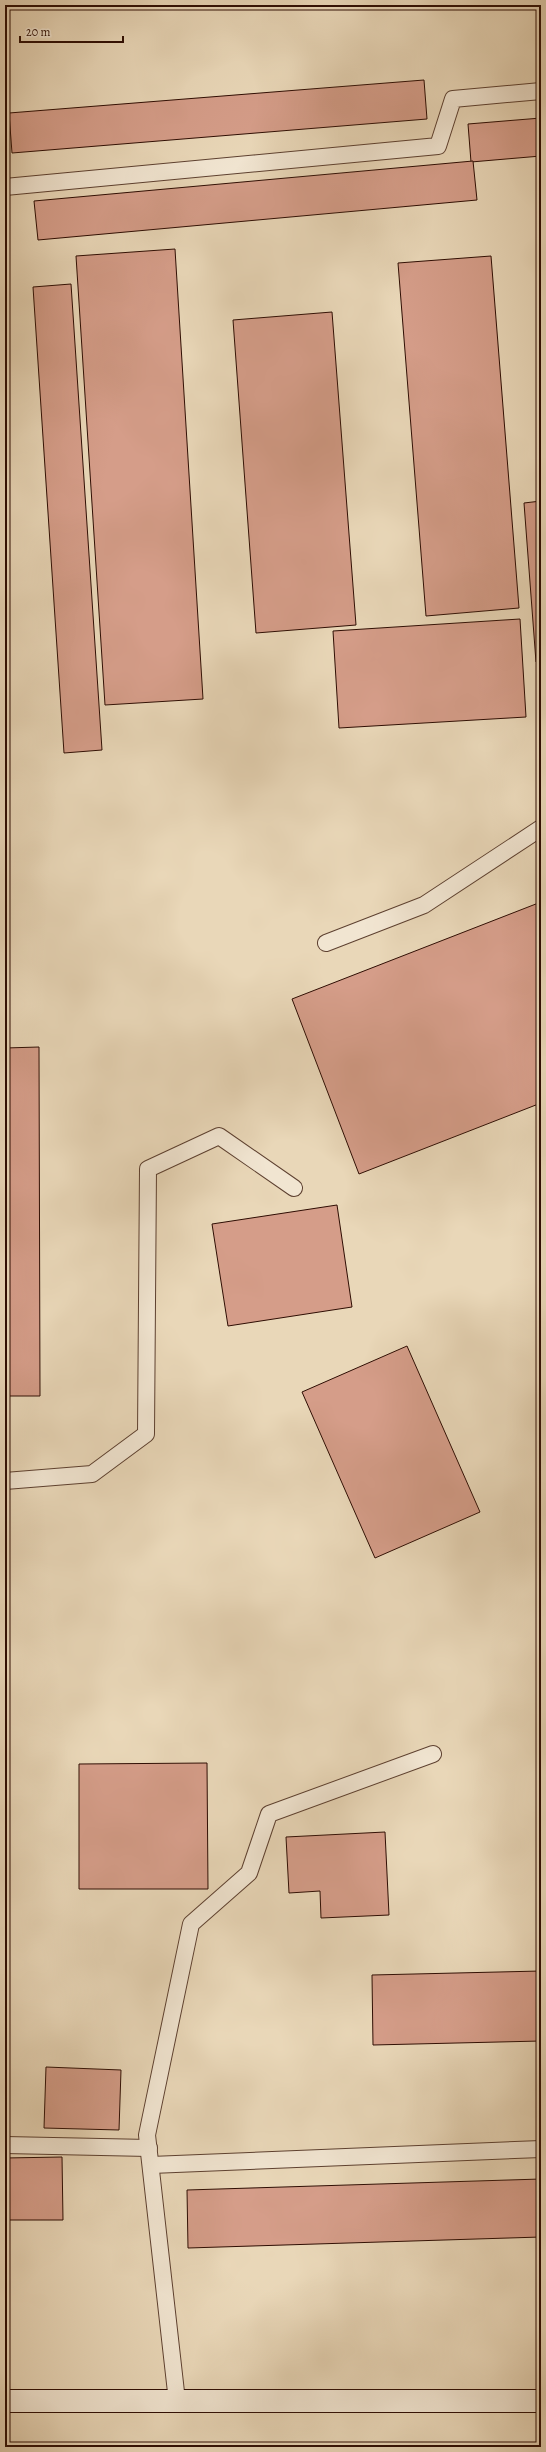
<svg xmlns="http://www.w3.org/2000/svg" width="546" height="2452" font-family="Alegreya,serif">
<style>
.building{fill:#d59d89;stroke:#2e0d03}
.lines{fill:none;stroke-linecap:round;stroke-linejoin:round}
.lane-casing{stroke:#5d4030;stroke-width:18}
.secondary-casing{stroke:#2e0d03;stroke-width:24}
.lane{stroke:#f1e5d1;stroke-width:16}
.secondary{stroke:#f1e5d1;stroke-width:22}
</style>
<rect width="100%" height="100%" fill="#e9d7b8"/>
<filter id="stains"><feTurbulence type="fractalNoise" baseFrequency=".005" numOctaves="4"/><feColorMatrix values="0 0 0 0 .2 0 0 0 0 .09 0 0 0 0 .02 0 0 0 .5 -.17"/></filter>
<radialGradient id="worn" r=".72"><stop offset=".6" stop-color="#630" stop-opacity="0"/><stop offset="1" stop-color="#630" stop-opacity=".3"/></radialGradient>
<g class="building">
<path d="M424,80L427,119L12,153L9,113Z"/>
<path d="M541,118V156L471,162L468,124Z"/>
<path d="M473,161L477,200L38,240L34,201Z"/>
<path d="M175,249L203,699L105,705L76,256Z"/>
<path d="M491,256L519,608L426,616L398,263Z"/>
<path d="M71,284L102,750L64,753L33,287Z"/>
<path d="M332,312L356,625L256,633L233,320Z"/>
<path d="M541,501V661L536,662L524,503Z"/>
<path d="M520,619L526,717L339,728L333,631Z"/>
<path d="M541,902V1103L359,1174L292,999Z"/>
<path d="M39,1047L40,1396H5V1048Z"/>
<path d="M337,1205L352,1307L228,1326L212,1224Z"/>
<path d="M407,1346L480,1512L375,1558L302,1392Z"/>
<path d="M207,1763L208,1889H79V1764Z"/>
<path d="M385,1832L389,1915L321,1918L320,1891L289,1893L286,1837Z"/>
<path d="M541,1971V2041L373,2045L372,1975Z"/>
<path d="M46,2067L121,2070L119,2130L44,2128Z"/>
<path d="M62,2157L63,2220H5V2158Z"/>
<path d="M541,2179V2237L188,2248L187,2190Z"/>
</g>
<g class="lines">
<g class="lane-casing">
<g id="lane">
<path d="M5,187L438,146L453,99L541,91"/>
<path d="M326,943L424,905L541,828"/>
<path d="M5,1481L92,1474L146,1434L148,1169L219,1136L294,1188"/>
<path d="M5,2145L149,2148"/>
<path d="M151,2165L541,2149"/>
<path d="M177,2401L147,2135L191,1924L249,1873L269,1814L433,1754"/>
</g>
</g>
<g class="secondary-casing">
<path id="secondary" d="M5,2401H541"/>
</g>
<use href="#lane" class="lane"/>
<use href="#secondary" class="secondary"/>
</g>
<rect width="546" height="2452" fill="none" stroke="#e9d7b8" stroke-width="20"/>
<rect x="6" y="6" width="534" height="2440" fill="none" stroke="#2e0d03" stroke-width="2"/>
<rect x="10" y="10" width="526" height="2432" fill="none" stroke="#2e0d03"/>
<path d="M20 36v6h103v-6" fill="none" stroke="#2e0d03" stroke-width="2"/>
<text x="26" y="36" font-size="12" fill="#2e0d03" stroke="#f1e5d1" stroke-width="3" paint-order="stroke">20 m</text>
<rect width="100%" height="100%" filter="url(#stains)"/>
<rect width="100%" height="100%" fill="url(#worn)"/>
</svg>
